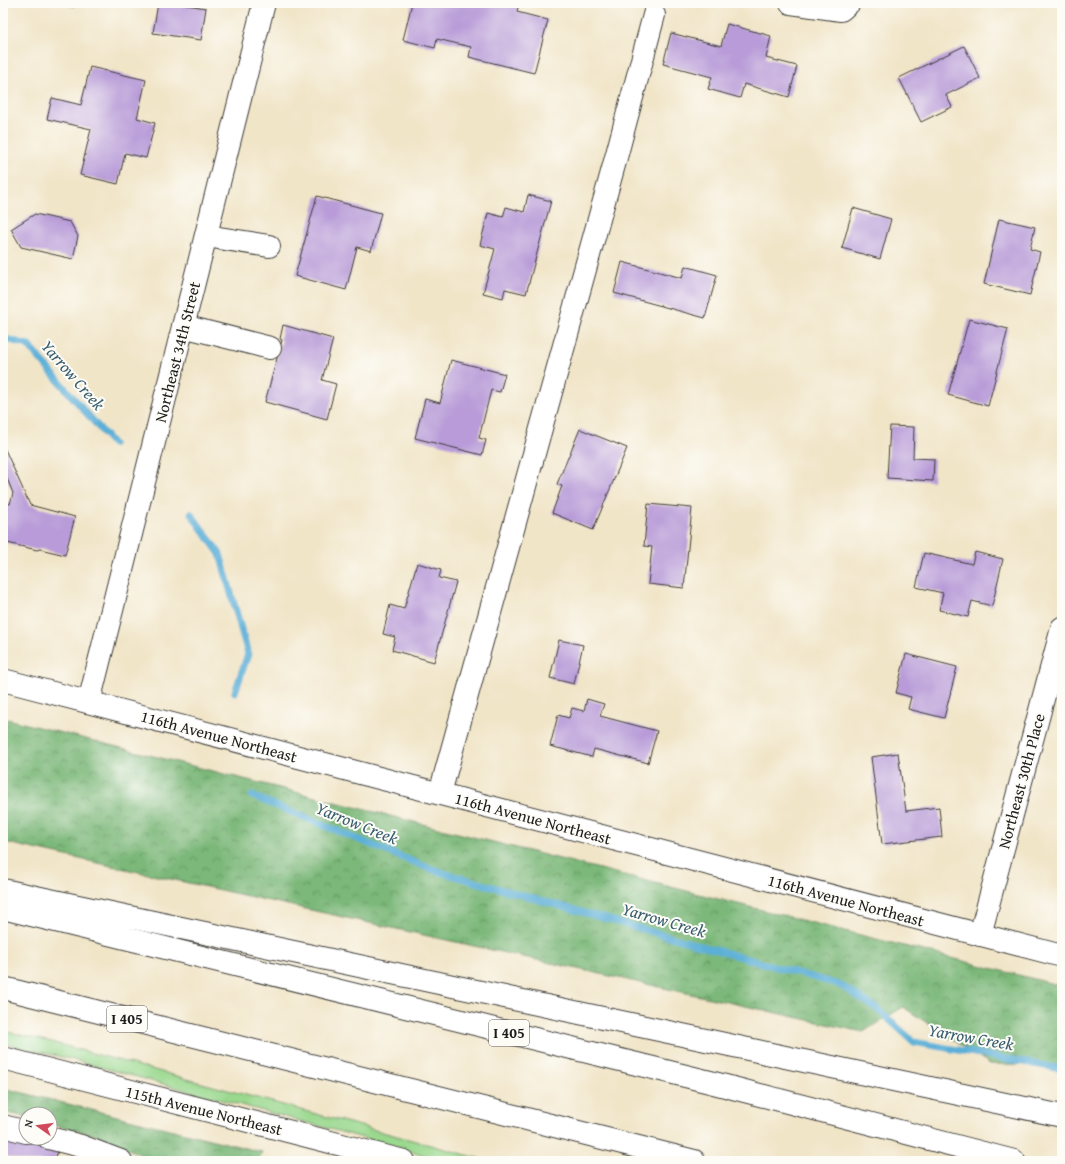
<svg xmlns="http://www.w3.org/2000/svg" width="1065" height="1164" font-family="'Gentium Book Plus',serif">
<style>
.grass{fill:#9ad88e;stroke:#5b7a55}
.forest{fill:url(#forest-crowns);stroke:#4c6a4a}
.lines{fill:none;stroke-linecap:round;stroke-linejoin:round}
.stream{stroke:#5bafd7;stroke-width:7}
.building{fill:#b89bd8}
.minor-casing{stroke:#3c3a36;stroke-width:24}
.highway-casing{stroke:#3c3a36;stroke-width:24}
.minor{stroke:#fff;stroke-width:22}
.highway{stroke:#fff;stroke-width:22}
.labels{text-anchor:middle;stroke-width:4;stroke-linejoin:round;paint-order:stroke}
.shield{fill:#fdfcf7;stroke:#605f5e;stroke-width:1}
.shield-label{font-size:15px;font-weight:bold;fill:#1c1c1c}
.street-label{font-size:16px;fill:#1c1c1c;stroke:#fdfcf7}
.water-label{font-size:17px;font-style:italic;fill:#385e70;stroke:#fdfcf7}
</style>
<defs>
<pattern id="forest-crowns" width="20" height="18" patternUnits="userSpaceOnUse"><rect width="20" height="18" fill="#7bb879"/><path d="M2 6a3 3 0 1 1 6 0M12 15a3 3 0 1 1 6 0" fill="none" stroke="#649562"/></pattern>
</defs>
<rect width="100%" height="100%" fill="#fdfcf7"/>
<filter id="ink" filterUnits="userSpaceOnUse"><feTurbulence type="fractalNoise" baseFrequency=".025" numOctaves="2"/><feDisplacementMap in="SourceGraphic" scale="8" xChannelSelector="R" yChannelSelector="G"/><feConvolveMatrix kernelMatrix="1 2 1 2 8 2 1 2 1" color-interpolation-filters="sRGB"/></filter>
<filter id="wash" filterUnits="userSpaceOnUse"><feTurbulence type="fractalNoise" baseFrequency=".012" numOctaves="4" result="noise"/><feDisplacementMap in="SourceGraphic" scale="16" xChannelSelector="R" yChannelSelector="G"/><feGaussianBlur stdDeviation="0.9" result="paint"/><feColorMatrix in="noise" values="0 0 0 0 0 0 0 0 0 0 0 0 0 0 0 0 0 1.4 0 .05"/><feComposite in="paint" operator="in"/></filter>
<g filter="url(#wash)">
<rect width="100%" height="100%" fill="#f1e5c8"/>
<path class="grass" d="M3,1031L51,1042L489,1161H445L393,1146L74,1060L3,1043Z"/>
<g class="forest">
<path d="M3,718L1062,986V1065L990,1064L903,1007L863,1032L3,842Z"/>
<path d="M3,1088L262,1152L258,1161H154L100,1136L50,1124V1114H26V1117L3,1112Z"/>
</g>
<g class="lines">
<g class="stream">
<path d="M3,338L28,345L113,444"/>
<path d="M191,514L220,554L248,654L235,692"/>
<path d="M252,796L433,870L840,985L876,1008L914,1042L1062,1069"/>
</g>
</g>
<g id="blocks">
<g class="building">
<path d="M61,3H75L74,7Z"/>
<path d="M158,3H172L206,8L201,40L153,33Z"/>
<path d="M412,3H519L517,12L548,20L534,73L469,57L471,47L437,39L435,48L403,40Z"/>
<path d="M727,24L771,36L766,58L797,66L789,97L744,84L740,98L708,89L712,77L663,64L671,33L721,46Z"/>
<path d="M964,46L980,78L946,95L952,107L921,122L899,78Z"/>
<path d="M90,67L146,80L137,118L155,123L146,158L125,153L118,184L80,175L91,129L47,119L52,98L81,105Z"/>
<path d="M528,195L551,201L526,294L505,289L503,298L483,293L495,249L480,245L488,213L503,217L506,207L524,212Z"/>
<path d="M317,196L381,213L371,251L357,247L346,290L295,276Z"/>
<path d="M853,208L891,219L880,259L842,248Z"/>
<path d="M35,214L70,222L78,236L73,259L21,247L11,229Z"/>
<path d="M999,219L1035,227L1030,249L1040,252L1030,295L984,284Z"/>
<path d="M622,262L682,278L685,266L717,275L705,318L614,293Z"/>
<path d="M969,319L1008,329L988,406L948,395Z"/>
<path d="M283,325L333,339L322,380L336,384L327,419L265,402L282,340L280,339Z"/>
<path d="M451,360L505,374L500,392L491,390L479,438L486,440L482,455L415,438L425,399L440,403Z"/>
<path d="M3,411L7,412L4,428H3Z"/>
<path d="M890,426L914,427L913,458L934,459L933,481L887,478Z"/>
<path d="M580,429L627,448L593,530L552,513L562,486L557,484Z"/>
<path d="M3,445L30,505L75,517L65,555L40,549L37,550L3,542V503L10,504L13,493L3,469Z"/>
<path d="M648,504L692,508L684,588L648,584L652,547L644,546Z"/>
<path d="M975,552L1003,559L992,606L972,601L968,617L939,610L943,593L916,587L924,553L972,564Z"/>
<path d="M417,563L441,570L439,578L456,582L434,662L392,650L395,637L383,634L390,605L404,609Z"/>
<path d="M559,640L583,645L574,684L550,678Z"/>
<path d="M906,654L957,667L944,718L908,709L911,697L896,693Z"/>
<path d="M587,699L604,704L600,716L657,731L648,763L594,749L592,757L550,746L558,715L569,718L572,708L584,711Z"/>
<path d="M898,753L906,811L939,807L942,837L882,844L871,757Z"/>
<path d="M3,1136L58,1150L55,1161H25L3,1156Z"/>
</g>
</g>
</g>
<g filter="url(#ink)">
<use href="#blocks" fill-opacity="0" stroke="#3c3a36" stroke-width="1"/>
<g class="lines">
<g class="minor-casing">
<g id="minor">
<path d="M791,3L841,10L849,3"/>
<path d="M206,236L269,246"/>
<path d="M183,326L270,348"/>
<path d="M3,680L1062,956"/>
<path d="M89,702L264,3"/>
<path d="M440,793L614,165L654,15"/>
<path d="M980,935L1062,628"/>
<path d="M3,1058L404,1161"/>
<path d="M3,1126L26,1132"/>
<path d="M49,1138L81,1146L121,1161"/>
</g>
</g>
<g class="highway-casing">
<g id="highway">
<path d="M3,890L1062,1116"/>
<path d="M3,908L710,1082L1014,1161"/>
<path d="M3,988L694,1161"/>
</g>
</g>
<use href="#minor" class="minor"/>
<use href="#highway" class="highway"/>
</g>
</g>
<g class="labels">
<g class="shield">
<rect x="107" y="1006" width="40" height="26" rx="3"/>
<rect x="489" y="1020" width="40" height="26" rx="3"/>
</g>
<g class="shield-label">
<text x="127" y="1024">I 405</text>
<text x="509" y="1038">I 405</text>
</g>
<g class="street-label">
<text transform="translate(177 352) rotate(-76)" y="6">Northeast 34th Street</text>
<text transform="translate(219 736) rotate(15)" y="6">116th Avenue Northeast</text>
<text transform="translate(1021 781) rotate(-75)" y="6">Northeast 30th Place</text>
<text transform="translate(533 818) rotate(15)" y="6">116th Avenue Northeast</text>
<text transform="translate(846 900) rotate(15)" y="6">116th Avenue Northeast</text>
<text transform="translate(204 1110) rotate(14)" y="6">115th Avenue Northeast</text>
</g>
<g class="water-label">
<text transform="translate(73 375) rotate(49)" y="6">Yarrow Creek</text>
<text transform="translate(357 823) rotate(22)" y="6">Yarrow Creek</text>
<text transform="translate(664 920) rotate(16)" y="6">Yarrow Creek</text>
<text transform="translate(971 1037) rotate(10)" y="6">Yarrow Creek</text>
</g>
</g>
<rect width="1065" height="1164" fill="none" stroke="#fdfcf7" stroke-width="16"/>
<g transform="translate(38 1126) rotate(284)"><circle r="19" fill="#fdfcf7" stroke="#a3a29f"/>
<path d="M0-3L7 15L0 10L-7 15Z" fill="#d1495b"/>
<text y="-6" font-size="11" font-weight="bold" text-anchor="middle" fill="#1c1c1c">N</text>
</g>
</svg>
